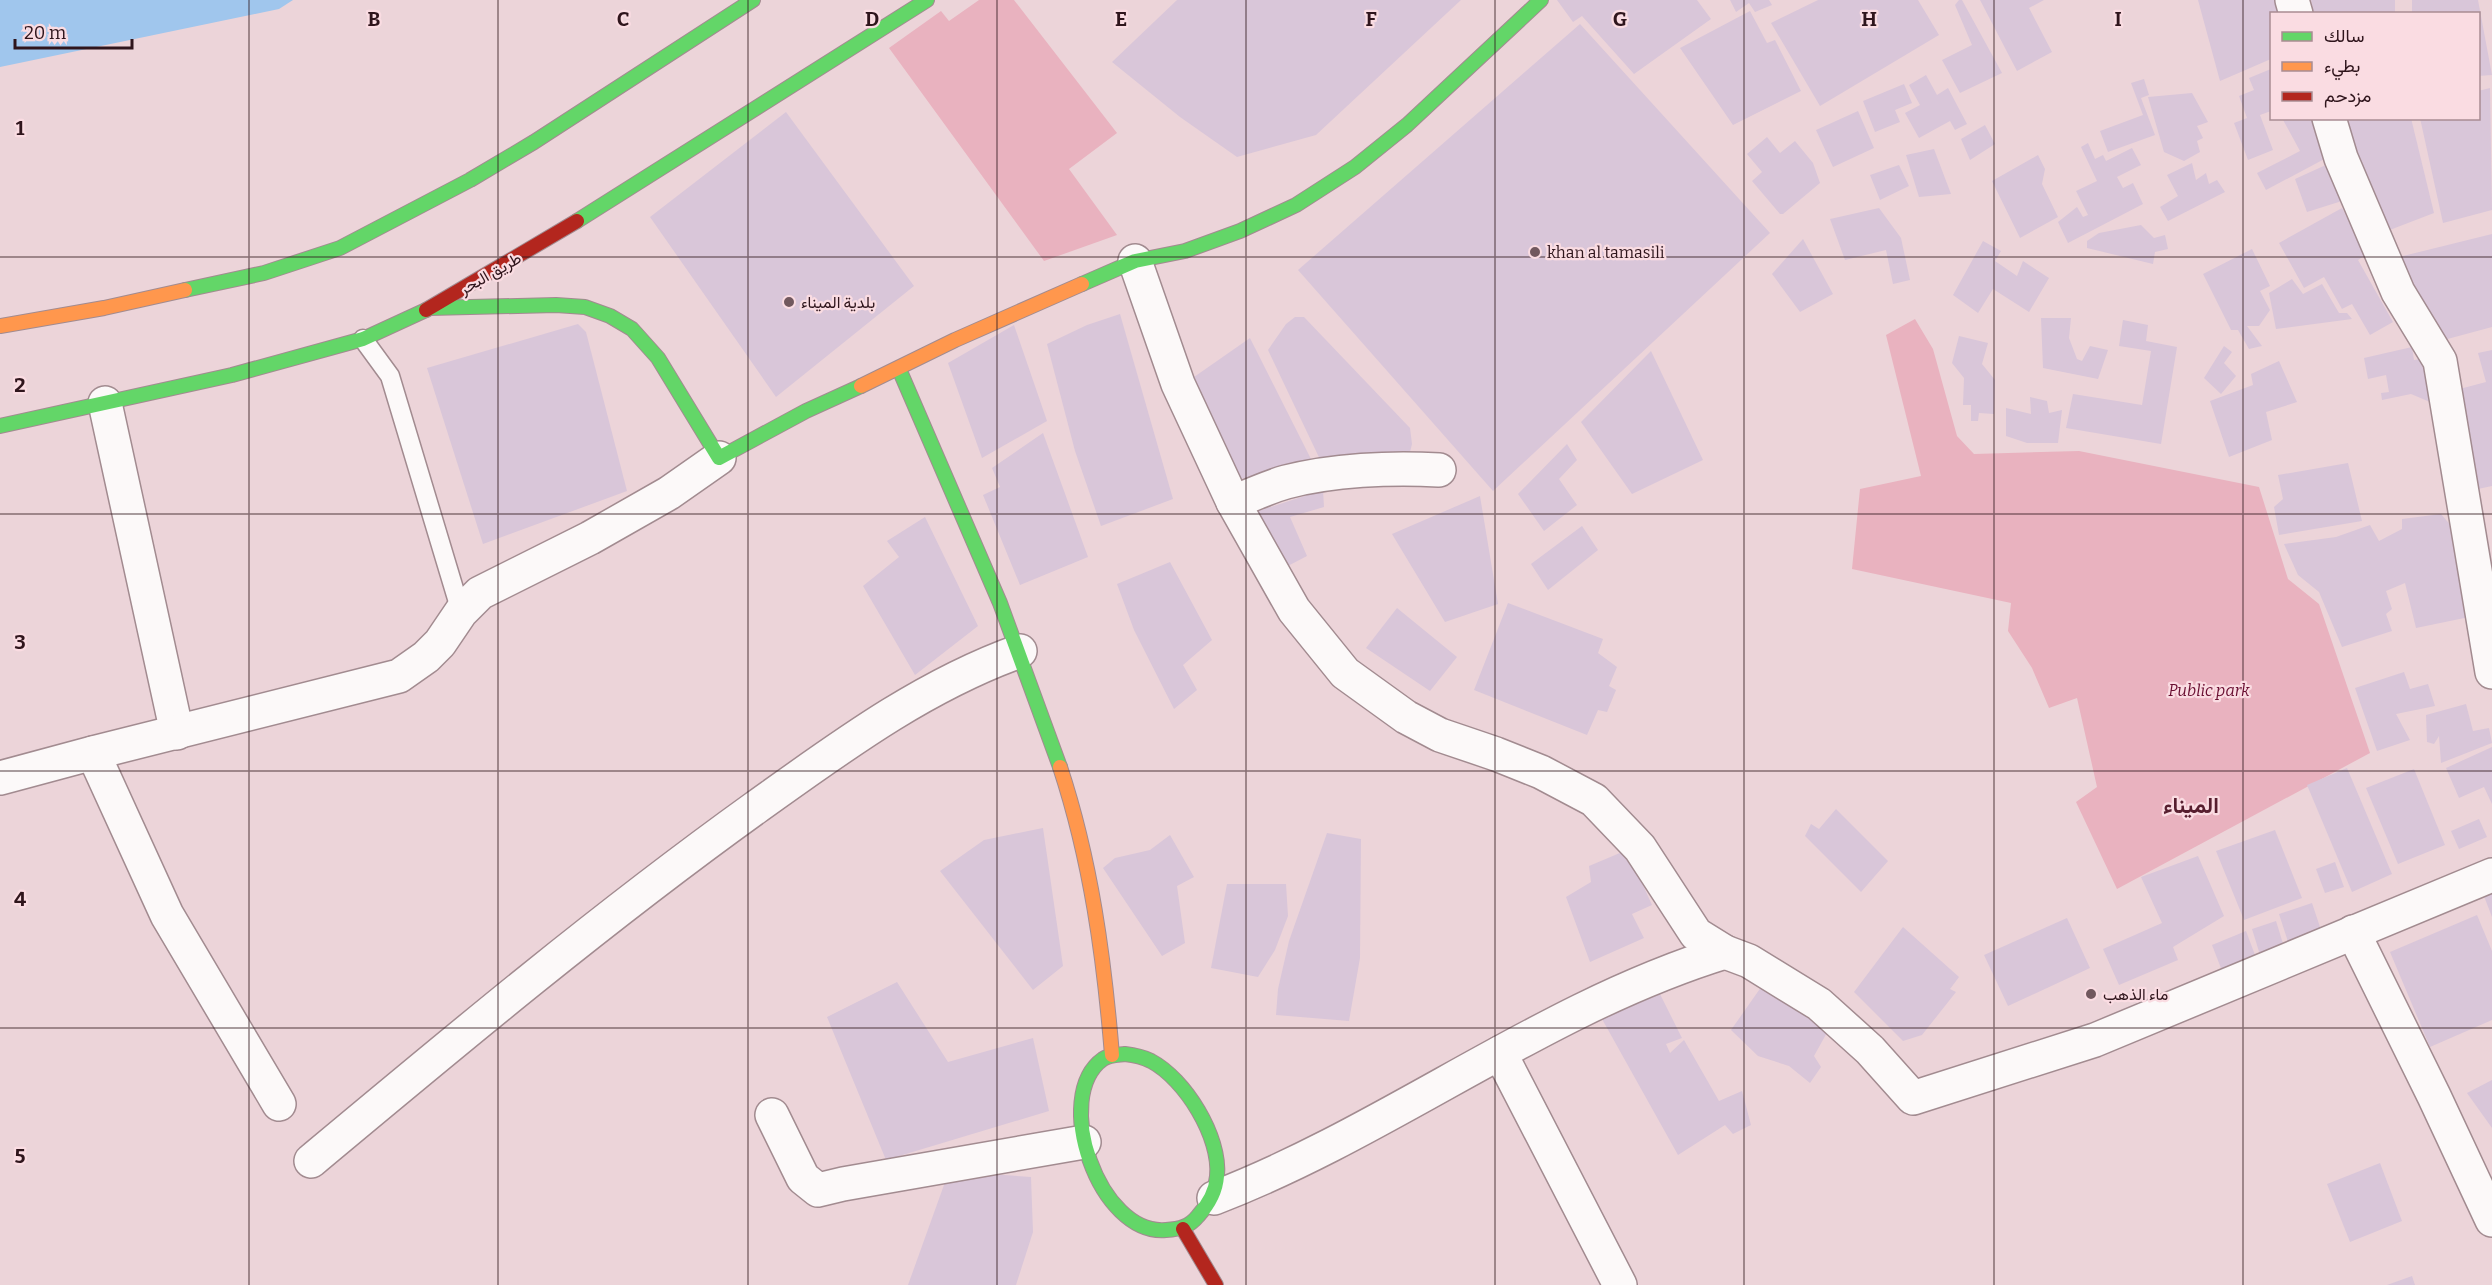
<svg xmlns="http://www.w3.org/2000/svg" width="2492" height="1285" font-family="Bitter,Vazirmatn,serif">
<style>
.green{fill:#e9b2bf}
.water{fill:#a0c6ed}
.building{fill:#d9c6d9}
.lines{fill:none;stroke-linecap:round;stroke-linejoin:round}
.lane-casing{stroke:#a28b90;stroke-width:21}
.street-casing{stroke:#a28b90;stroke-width:36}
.fast-casing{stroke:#a28b90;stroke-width:16}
.slow-casing{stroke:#a28b90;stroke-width:16}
.jam-casing{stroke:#a28b90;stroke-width:16}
.lane{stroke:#fcf9f9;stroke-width:18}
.street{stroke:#fcf9f9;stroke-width:33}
.fast{stroke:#63d668;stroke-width:14}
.slow{stroke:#ff974d;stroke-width:14}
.jam{stroke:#b3261e;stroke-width:14}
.grid{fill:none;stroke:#2f151c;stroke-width:1.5;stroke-opacity:0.55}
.poi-dot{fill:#71585e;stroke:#fadce2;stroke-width:2}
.labels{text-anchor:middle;stroke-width:4.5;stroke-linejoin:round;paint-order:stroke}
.poi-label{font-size:16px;fill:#2f151c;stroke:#fadce2;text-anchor:start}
.street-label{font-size:16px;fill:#2f151c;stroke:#fadce2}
.park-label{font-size:16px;font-style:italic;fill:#690e31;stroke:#fadce2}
.district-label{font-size:22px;font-weight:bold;fill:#571e2f;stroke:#fadce2}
.grid-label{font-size:20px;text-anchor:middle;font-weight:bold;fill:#2f151c;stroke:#fadce2;stroke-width:4.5;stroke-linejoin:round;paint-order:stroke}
</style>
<rect width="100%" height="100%" fill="#ecd4d9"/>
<g class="green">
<path d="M979,0H1014L1117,133L1069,169L1117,235L1044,261L889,48L941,11L949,21Z"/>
<path d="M1915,319L1933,349L1957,436L1974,454L2079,451L2259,487L2288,579L2319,604L2370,753L2117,889L2076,802L2097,787L2077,698L2049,708L2032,668L2008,631L2011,603L1852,569L1860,489L1921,476L1886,335Z"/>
</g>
<path class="water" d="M0,0H293L279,9L0,67Z"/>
<g class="building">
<path d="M1177,0H1461L1316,135L1237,157L1180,117L1112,62Z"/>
<path d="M1557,0H1697L1711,19L1634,74L1582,16L1573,22Z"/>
<path d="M1730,0H1769L1772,5L1755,12L1749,3L1736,12Z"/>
<path d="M1818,0H1918L1939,35L1820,106L1771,23Z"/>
<path d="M1959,0H1962L2002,73L1960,93L1942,60L1972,45L1955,5Z"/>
<path d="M1980,0H2044L2029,8L2052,52L2017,71Z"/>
<path d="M2198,0H2275L2280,14H2271V59L2220,81Z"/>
<path d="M2311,0H2395V14H2314Z"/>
<path d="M2412,0H2478L2492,75L2478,76V14H2412Z"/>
<path d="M1750,11L1767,43L1775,40L1801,91L1733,125L1680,48Z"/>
<path d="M1580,24L1770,233L1493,491L1298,270Z"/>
<path d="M2271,69V111L2260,115L2273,150L2248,160L2234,123L2247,118L2239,96L2254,90L2249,78Z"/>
<path d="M1926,75L1937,95L1948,88L1967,124L1955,130L1950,121L1919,138L1905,113L1920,105L1909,85Z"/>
<path d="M2144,79L2149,95L2141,98L2155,135L2108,152L2100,131L2143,115L2131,83Z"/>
<path d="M1904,84L1912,103L1895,110L1900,122L1875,132L1863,101Z"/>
<path d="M2490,88L2492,210L2443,223L2420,118H2478V91Z"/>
<path d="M2192,93L2208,122L2197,126L2203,138L2197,141L2200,152L2184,161L2164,152L2148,97Z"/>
<path d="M1858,111L1874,148L1833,167L1816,130Z"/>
<path d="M786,112L914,286L776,397L650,217Z"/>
<path d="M2282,118H2310L2330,156L2266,190L2257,173L2300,151Z"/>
<path d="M2350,118H2411L2434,213L2382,233L2343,120Z"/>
<path d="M1985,125L1995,144L1970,160L1961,139Z"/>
<path d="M1767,137L1780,153L1795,141L1813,163L1820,183L1783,214H1780L1752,181L1762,172L1747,154Z"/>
<path d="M2088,143L2095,159L2103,155L2106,161L2132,148L2141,165L2117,177L2123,188L2133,183L2143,204L2068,243L2058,222L2077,207L2083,217L2088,215L2076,191L2097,181L2081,147Z"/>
<path d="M1934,149L1951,194L1919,197L1906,155Z"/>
<path d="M2038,155L2045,169L2042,184L2058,217L2020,238L1992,181Z"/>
<path d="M2192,163L2196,180L2206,173L2209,184L2217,180L2225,192L2168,221L2160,207L2178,196L2167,175Z"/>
<path d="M2328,164L2342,201L2307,212L2295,179Z"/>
<path d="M1899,165L1909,186L1880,200L1870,175Z"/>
<path d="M1879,208L1901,238L1910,280L1893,284L1886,250L1845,260L1830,219Z"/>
<path d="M2342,208L2367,254L2358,260L2393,322L2370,335L2352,304L2342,309L2324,277L2304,288L2279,243Z"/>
<path d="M2141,225L2154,238L2165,235L2168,249L2155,252L2153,264L2087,248V241L2099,233Z"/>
<path d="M2492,234V327L2440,341L2399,257Z"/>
<path d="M1803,239L1833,294L1800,312L1772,274Z"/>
<path d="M1983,241L2001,251L1995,261L2017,276L2023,261L2049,278L2029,312L1993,289L1978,313L1953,295Z"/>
<path d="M2252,249L2270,286L2260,291L2270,310L2259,326H2247L2262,346L2249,349L2238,330H2231L2203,274Z"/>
<path d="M2292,279L2303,294L2322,284L2339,313H2347L2352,319L2276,329L2269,293Z"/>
<path d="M1120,314L1173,499L1101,526L1075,451L1047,344L1087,325Z"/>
<path d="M1295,317H1304L1410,428L1412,444L1409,456L1325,470L1268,350L1286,324Z"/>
<path d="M2041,318H2071L2069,338L2077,359L2082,361L2090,346L2108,350L2098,379L2043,368Z"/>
<path d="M2123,320L2148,325L2146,341L2177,347L2161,444L2066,428L2073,394L2142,405L2151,351L2119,346Z"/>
<path d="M578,324L586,332L627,491L483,544L427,368Z"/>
<path d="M1014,325L1047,421L982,458L948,363Z"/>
<path d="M1959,336L1988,343L1982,364L1995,380L1994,414L1979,413L1978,421H1971V405H1963L1964,378L1952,363Z"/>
<path d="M1250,338L1311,459L1241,479L1194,377Z"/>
<path d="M2224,346L2232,352L2224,363L2236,376L2221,394L2204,378Z"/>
<path d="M2412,347L2414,360L2431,357L2437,405L2411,394L2382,400L2381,393L2389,392L2386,375L2368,379L2364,358Z"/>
<path d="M2492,350V486L2478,489L2452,391L2486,382L2478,353Z"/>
<path d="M1651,351L1703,460L1632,494L1581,422Z"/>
<path d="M2279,361L2297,402L2266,412L2272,440L2229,457L2210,401L2253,385L2251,374Z"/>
<path d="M2030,397L2047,401L2049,413L2062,410L2058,443H2027L2006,436V408L2031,414Z"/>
<path d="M1043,433L1088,557L1020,585L983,495L1000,487L992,468Z"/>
<path d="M1567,444L1577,460L1559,479L1577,505L1544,531L1518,494Z"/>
<path d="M2348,463L2362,521L2279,535L2274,507L2283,499L2278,475Z"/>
<path d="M1323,490L1324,507L1290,517L1307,556L1284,568L1255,512Z"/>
<path d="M1480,496L1498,604L1445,622L1392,534Z"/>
<path d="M2441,514L2464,541L2474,616L2416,628L2405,583L2386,591L2392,609L2386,614L2392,631L2342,647L2319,592L2298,575L2284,544L2336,537L2370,525L2379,541L2402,529V519Z"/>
<path d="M925,517L978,626L915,675L863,586L899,557L887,541Z"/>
<path d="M1582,526L1598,550L1548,590L1531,564Z"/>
<path d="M1170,562L1212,640L1183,665L1197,690L1174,709L1134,630L1117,584Z"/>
<path d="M1508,603L1603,639L1598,653L1617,667L1609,686L1616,690L1607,712L1598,710L1587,735L1474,690Z"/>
<path d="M1397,608L1457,657L1430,691L1366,648Z"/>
<path d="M2404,672L2410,689L2428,684L2435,706L2396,714L2410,740L2377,751L2355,688Z"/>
<path d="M2466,704L2473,731L2489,728L2492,743L2441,763L2439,736L2434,744L2427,742L2426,715Z"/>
<path d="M2492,747V804L2484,787L2459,798L2446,768Z"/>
<path d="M2347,768L2392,874L2352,892L2307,785Z"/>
<path d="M2414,769L2445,845L2398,864L2366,788Z"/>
<path d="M1836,809L1888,861L1861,892L1805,836L1811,824L1819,829Z"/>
<path d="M2479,819L2487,837L2459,849L2451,831Z"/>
<path d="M1043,828L1063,966L1033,990L940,871L984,840Z"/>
<path d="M2275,830L2302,898L2244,920L2216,851Z"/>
<path d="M1327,833L1361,839L1360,958L1349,1021L1276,1015L1278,989L1289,941Z"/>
<path d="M1170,835L1194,877L1177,886L1185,943L1162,956L1103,868L1115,858L1150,850Z"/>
<path d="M1627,850L1652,905L1632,914L1644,938L1590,962L1566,897L1591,882L1589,866Z"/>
<path d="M2198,856L2224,916L2173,947L2178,960L2119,985L2103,949L2162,923L2141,877Z"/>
<path d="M2335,862L2344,887L2325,893L2316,869Z"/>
<path d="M1227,884H1286L1288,916L1275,950L1258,977L1211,968Z"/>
<path d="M2492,887V917L2482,891Z"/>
<path d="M2312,903L2323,936L2290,948L2279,914Z"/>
<path d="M2477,915L2492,951V1020L2430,1047L2390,952Z"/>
<path d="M2067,918L2090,968L2008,1006L1984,955Z"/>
<path d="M2276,921L2285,950L2261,958L2252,929Z"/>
<path d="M1903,927L1959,977L1950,989L1956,992L1922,1035L1903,1041L1854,992Z"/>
<path d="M2246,931L2258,963L2224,976L2212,945Z"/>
<path d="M897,982L948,1062L1033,1038L1049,1111L886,1160L827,1017Z"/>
<path d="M1764,983L1829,1029L1814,1056L1821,1067L1810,1083L1789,1066L1758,1056L1731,1030Z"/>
<path d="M1660,994L1682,1038L1666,1044L1670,1053L1684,1040L1719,1101L1742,1091L1751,1125L1733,1134L1725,1125L1678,1155L1602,1019Z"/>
<path d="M2492,1080V1128L2467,1093Z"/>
<path d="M2380,1163L2402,1221L2350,1242L2327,1184Z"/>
<path d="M949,1171L1031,1177L1033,1232L1016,1285H908Z"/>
<path d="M2412,1276L2415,1285H2387Z"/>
</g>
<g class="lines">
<g class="lane-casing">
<path id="lane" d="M363,339L390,376L461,612"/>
</g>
<g class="street-casing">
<g id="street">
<path d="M2292,0L2296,14"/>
<path d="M2329,118L2341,158L2398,292L2440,361L2492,672"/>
<path d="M1135,261L1178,384L1233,502L1294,610L1345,673L1406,717L1440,735L1496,754L1541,772L1594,800L1640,848L1696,934L1725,952L1749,961L1819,1004L1870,1050L1913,1098L2095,1040L2492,875"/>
<path d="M105,403L177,733"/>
<path d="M1233,502C1250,496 1268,487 1286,482C1332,470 1391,467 1439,470"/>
<path d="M93,753L167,915L279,1104"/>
<path d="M0,778L93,753L399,676L426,657L440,643L461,612L480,593L590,538L669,493L719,458"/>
<path d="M2353,932L2434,1096L2492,1220"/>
<path d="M1500,1053L1620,1285"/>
<path d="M772,1115L803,1178L818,1190L843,1184L1084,1142"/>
<path d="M311,1161C456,1040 602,918 755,808C839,748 922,686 1020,651"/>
<path d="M1214,1198C1391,1130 1543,1008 1725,952"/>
</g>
</g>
<g class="fast-casing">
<g id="fast">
<path d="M577,221L927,0"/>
<path d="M1082,284L1135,261L1185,251L1240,231L1296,205L1355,167L1407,125L1541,0"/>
<path d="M185,290L264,273L340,248L470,180L534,142L753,0"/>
<path d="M430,308L556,305L585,307L610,316L632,329L658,358L719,458L806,411L861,386"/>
<path d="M899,369L1000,603L1060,767"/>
<path d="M0,426L232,375L363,339L426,310"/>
<path d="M1125,1054C1134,1055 1143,1057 1151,1061C1185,1079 1221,1137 1217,1176C1216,1191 1208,1205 1198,1216C1189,1227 1180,1229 1166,1230C1099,1236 1051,1096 1103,1059C1109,1055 1118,1055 1125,1054Z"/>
</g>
</g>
<g class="slow-casing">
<g id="slow">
<path d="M0,326L104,308L185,290"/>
<path d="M861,386L955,340L1082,284"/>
<path d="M1060,767C1091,861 1104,957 1112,1055"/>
</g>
</g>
<g class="jam-casing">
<g id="jam">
<path d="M426,310L577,221"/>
<path d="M1183,1229L1216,1285"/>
</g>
</g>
<use href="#lane" class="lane"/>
<use href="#street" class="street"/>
<use href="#fast" class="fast"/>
<use href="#slow" class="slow"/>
<use href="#jam" class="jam"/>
</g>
<path class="grid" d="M249,0V1285M498,0V1285M748,0V1285M997,0V1285M1246,0V1285M1495,0V1285M1744,0V1285M1994,0V1285M2243,0V1285M0,257H2492M0,514H2492M0,771H2492M0,1028H2492"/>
<g class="poi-dot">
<circle cx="1535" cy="252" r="6"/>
<circle cx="789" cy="302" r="6"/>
<circle cx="2091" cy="994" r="6"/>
</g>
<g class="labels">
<g class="poi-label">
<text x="1547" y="258">khan al tamasili</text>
<text x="801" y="308">بلدية الميناء</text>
<text x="2103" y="1000">ماء الذهب</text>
</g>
<g class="street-label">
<text transform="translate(490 273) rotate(-30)" y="6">طريق البحر</text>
</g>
<g class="park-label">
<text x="2209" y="696">Public park</text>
</g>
<g class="district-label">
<text x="2191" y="813">الميناء</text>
</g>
</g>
<g class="grid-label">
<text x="374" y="26">B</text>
<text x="623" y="26">C</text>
<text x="872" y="26">D</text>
<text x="1121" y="26">E</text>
<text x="1371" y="26">F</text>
<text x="1620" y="26">G</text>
<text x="1869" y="26">H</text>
<text x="2118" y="26">I</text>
<text x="20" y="135">1</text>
<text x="20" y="392">2</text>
<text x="20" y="649">3</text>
<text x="20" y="906">4</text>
<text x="20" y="1163">5</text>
</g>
<rect x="2270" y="12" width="210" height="108" fill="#fadce2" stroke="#a98c93" stroke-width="1.5"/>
<rect x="2282" y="32" width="30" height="9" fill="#63d668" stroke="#a98c93" stroke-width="1.5"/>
<text x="2324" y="42" font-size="18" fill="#2f151c">سالك</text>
<rect x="2282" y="62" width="30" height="9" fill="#ff974d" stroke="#a98c93" stroke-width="1.5"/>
<text x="2324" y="72" font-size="18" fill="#2f151c">بطيء</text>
<rect x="2282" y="92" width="30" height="9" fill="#b3261e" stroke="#a98c93" stroke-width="1.5"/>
<text x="2324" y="102" font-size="18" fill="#2f151c">مزدحم</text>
<path d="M15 39v9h117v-9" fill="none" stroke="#2f151c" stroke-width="3"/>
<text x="24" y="39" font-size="18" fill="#2f151c" stroke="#fadce2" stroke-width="4.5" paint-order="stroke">20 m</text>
</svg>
